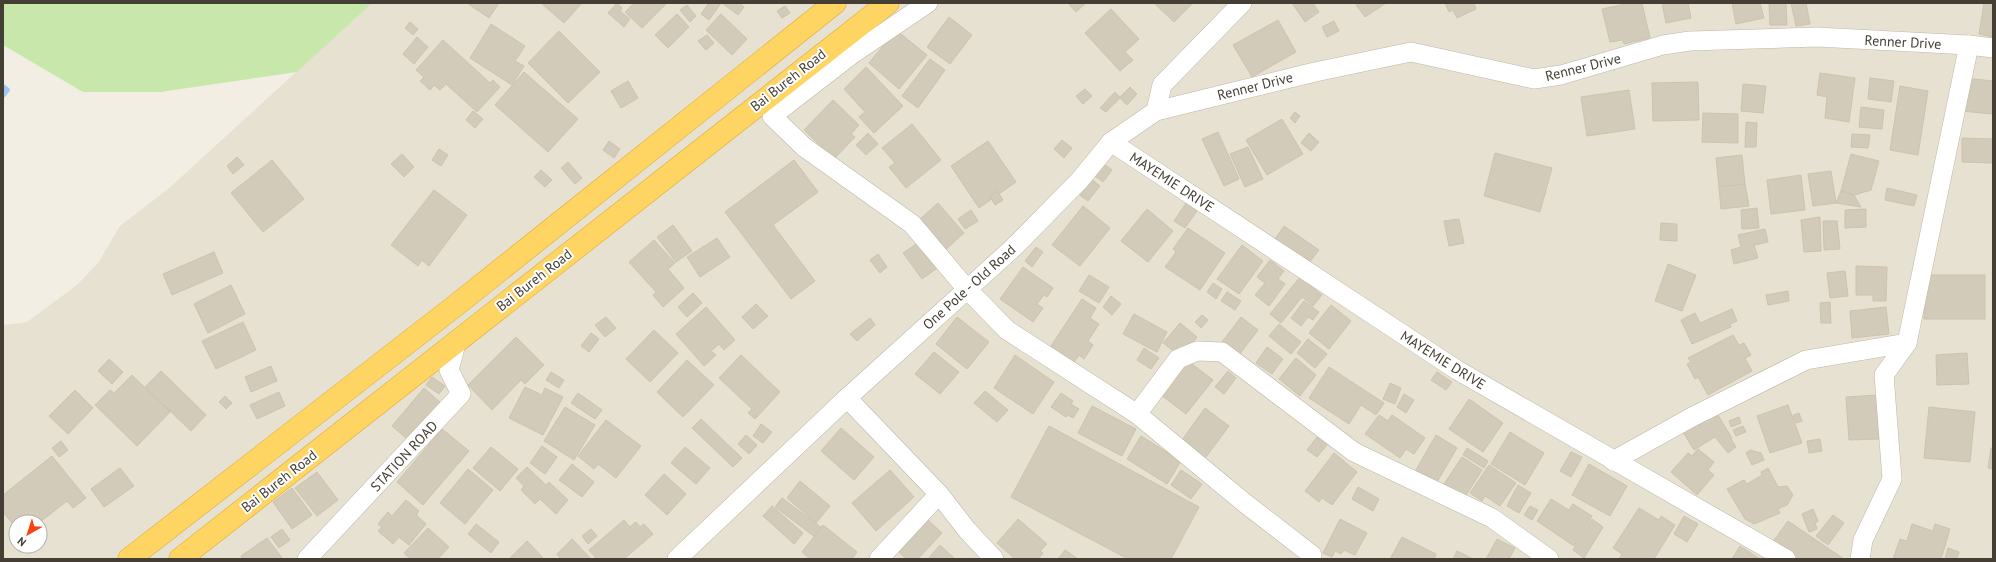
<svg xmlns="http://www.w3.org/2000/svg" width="1996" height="562" font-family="'PT Sans',sans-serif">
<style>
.residential{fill:#e6e1d1;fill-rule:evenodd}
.green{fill:#c8e7ab}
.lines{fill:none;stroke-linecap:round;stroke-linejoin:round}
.stream{stroke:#9ec9f0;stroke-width:5.5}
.building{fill:#d3cbb9;stroke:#cec3ac}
.minor-casing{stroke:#bdb7a6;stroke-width:20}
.highway-casing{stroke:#dda932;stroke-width:23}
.minor{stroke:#fff;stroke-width:19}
.highway{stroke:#fed462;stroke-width:22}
.labels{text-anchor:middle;stroke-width:4;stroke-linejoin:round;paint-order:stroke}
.street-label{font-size:14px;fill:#443e34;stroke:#fff}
</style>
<rect width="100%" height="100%" fill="#f2eee3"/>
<path class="residential" d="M372,3H1993V559H3V325L27,322L77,285L98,263L120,226L168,189ZM16,522H40V546H16Z"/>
<path class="green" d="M3,3H372L297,72L160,92H83L3,45Z"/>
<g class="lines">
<path class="stream" d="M3,87L7,90L3,95"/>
</g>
<g class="building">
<path d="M467,3H499L489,18Z"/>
<path d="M541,3H582L564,23Z"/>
<path d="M617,3L622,8L620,11L630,19L624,27L608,13Z"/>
<path d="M634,3H667L642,28L625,12Z"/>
<path d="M709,3H721L709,20L701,14Z"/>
<path d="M722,3H739L744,7L738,15Z"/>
<path d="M1068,3H1086L1076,12Z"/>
<path d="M1154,3H1193L1174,22Z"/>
<path d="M1292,3H1313L1319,12L1305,22Z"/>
<path d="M1355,3H1386L1365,17Z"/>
<path d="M1445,3H1474L1476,9L1457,18L1453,10L1449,12Z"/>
<path d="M1630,3H1642L1650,38L1624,44L1623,40L1610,42L1602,9Z"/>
<path d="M1662,3H1688L1691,18L1666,23Z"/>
<path d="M1732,3H1760L1764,18L1736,24Z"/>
<path d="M1786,3L1787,25H1770L1769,4Z"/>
<path d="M1791,3H1806L1810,24L1796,26Z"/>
<path d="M1984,3H1993V37L1979,34Z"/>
<path d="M687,5L696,16L690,22L680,10Z"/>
<path d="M785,6L790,13L782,18L777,11Z"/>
<path d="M1111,9L1139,39L1125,52L1133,60L1120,71L1085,33Z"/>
<path d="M677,14L689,27L668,48L655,35Z"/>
<path d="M721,14L747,39L732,55L706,30Z"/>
<path d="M949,17L972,35L950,64L927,47Z"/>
<path d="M1278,20L1296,52L1252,77L1233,45Z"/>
<path d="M1334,21L1339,31L1327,37L1322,27Z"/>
<path d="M410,22L418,29L413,35L405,28Z"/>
<path d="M491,24L525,46L515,61L524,66L512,85L470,58Z"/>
<path d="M896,30L927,55L899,89L869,63Z"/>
<path d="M559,31L600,72L568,103L528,63Z"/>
<path d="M707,35L714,43L706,50L698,41Z"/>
<path d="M417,37L428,47L414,64L403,54Z"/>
<path d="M443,40L490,83L493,80L500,87L477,112L446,84L440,90L434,85L430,90L420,81L424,77L416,70Z"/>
<path d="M930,59L945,70L918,108L902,96Z"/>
<path d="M866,67L903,106L874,133L859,117L865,112L844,89Z"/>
<path d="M524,72L578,119L548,152L495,105Z"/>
<path d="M1820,73L1855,78L1849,122L1825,118L1827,97L1817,95Z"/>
<path d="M1870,78L1894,81L1891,102L1868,99Z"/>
<path d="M1964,78L1993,81V114L1961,111Z"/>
<path d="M628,81L638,98L621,108L611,91Z"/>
<path d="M1698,82L1699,120L1653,121L1652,83Z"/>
<path d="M1743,84L1766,86L1763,113L1741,111Z"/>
<path d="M1900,86L1928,91L1918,155L1890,150Z"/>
<path d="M1130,87L1137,94L1127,105L1120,98L1106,112L1100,108L1115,92L1120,97Z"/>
<path d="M1085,89L1092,96L1083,104L1076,96Z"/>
<path d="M1629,90L1635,129L1587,136L1581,97Z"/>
<path d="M833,100L859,125L851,134L855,137L834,159L804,130Z"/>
<path d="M1861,107L1884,110L1882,129L1859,127Z"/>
<path d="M473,111L483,119L475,128L466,120Z"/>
<path d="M1295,112L1300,116L1295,123L1290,118Z"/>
<path d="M1703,113L1738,114V143L1702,142Z"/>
<path d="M1282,119L1303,154L1267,175L1246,140Z"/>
<path d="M1746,122L1757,123L1756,147H1745Z"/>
<path d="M912,124L941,160L906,188L889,167L895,163L882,148Z"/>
<path d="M1218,132L1239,179L1224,186L1202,139Z"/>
<path d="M868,133L878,144L866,155L856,145Z"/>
<path d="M1309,133L1319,142L1311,151L1301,143Z"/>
<path d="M1852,134L1870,135L1868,148L1851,147Z"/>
<path d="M1962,138L1993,139V163L1962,162Z"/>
<path d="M1062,140L1072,148L1064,158L1054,149Z"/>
<path d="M609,141L620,149L614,158L603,150Z"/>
<path d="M988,141L1016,182L979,208L951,166Z"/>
<path d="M1248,147L1263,179L1245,187L1230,154Z"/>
<path d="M439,149L448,155L441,166L432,160Z"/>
<path d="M1495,153L1552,168L1540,212L1484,196Z"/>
<path d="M402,154L414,167L404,177L391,164Z"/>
<path d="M1851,154L1879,161L1871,190L1854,195L1841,191Z"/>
<path d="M1742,155L1745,184L1719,187L1716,158Z"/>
<path d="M237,157L244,165L233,174L227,166Z"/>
<path d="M272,160L304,199L263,232L231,193Z"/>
<path d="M794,160L818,192L773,225L815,281L791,299L725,212Z"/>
<path d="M568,162L582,178L575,184L561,168Z"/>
<path d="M1101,162L1112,170L1103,182L1092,174Z"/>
<path d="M541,170L552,180L545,187L534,177Z"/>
<path d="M1831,171L1836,203L1813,206L1808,174Z"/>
<path d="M1801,175L1805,210L1771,214L1767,180Z"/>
<path d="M1089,177L1100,186L1088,201L1077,193Z"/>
<path d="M1745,184L1749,206L1721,209L1719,187Z"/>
<path d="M1887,188L1917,195L1914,206L1885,200Z"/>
<path d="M434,190L467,215L429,266L422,260L418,266L391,245Z"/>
<path d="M997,191L1003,200L995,205L990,196Z"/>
<path d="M1841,191L1854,195L1861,207L1836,203Z"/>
<path d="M938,203L964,233L944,251L919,220Z"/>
<path d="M1186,203L1197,211L1185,228L1174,221Z"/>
<path d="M1083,206L1110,228L1080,266L1052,245Z"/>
<path d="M1757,208L1759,228L1742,229L1741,210Z"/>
<path d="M1147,209L1173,231L1148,262L1121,241Z"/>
<path d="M1866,209V227L1845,228V210Z"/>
<path d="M971,210L978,221L965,229L958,219Z"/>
<path d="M1820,217L1821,251L1804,252L1801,220Z"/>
<path d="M1459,219L1464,243L1449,246L1444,221Z"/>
<path d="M1823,221H1837L1840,249L1824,250Z"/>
<path d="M1661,223L1677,224V241L1660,240Z"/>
<path d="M673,225L692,251L676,262L657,237Z"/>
<path d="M1284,226L1319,250L1309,263L1275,239Z"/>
<path d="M1188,228L1225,253L1200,290L1165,267L1176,252L1173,249Z"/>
<path d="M1765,229L1768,242L1754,245L1758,258L1734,264L1731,250L1741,247L1738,235Z"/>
<path d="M717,238L730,257L700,277L687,257Z"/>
<path d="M654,240L675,263L668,269L684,288L663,307L653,295L656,292L629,262Z"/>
<path d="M922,240L940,266L922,279L903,253Z"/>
<path d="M1242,245L1263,261L1239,294L1217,279Z"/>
<path d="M1036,247L1043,252L1032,267L1025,261Z"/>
<path d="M214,252L223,273L172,295L163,274Z"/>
<path d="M878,254L887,267L880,273L870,260Z"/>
<path d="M1270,260L1284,271L1278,279L1285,284L1269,306L1255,295L1265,283L1257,277Z"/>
<path d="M1668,264L1696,275L1682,311L1655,301Z"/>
<path d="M1856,266L1887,267L1886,301H1873V295H1856Z"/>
<path d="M1023,267L1053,288L1047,297L1044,295L1037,304L1043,308L1033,322L1000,299Z"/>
<path d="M1845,271L1848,296L1830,298L1827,273Z"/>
<path d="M1089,275L1109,287L1099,303L1079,291Z"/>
<rect x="1924" y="275" width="61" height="44"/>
<path d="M1300,277L1322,295L1313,306L1302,297L1281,323L1270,314Z"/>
<path d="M1213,283L1222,289L1216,299L1207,292Z"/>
<path d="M231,285L245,314L208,333L194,304Z"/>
<path d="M1788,291L1789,301L1768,305L1766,295Z"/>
<path d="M1227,292L1241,301L1235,310L1221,301Z"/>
<path d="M693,293L702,303L687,317L678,307Z"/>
<path d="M1111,296L1121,304L1112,315L1103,307Z"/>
<path d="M1082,299L1096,308L1090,318L1099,324L1088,341L1093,345L1084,359L1079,355L1073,364L1049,349Z"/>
<path d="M1304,301L1319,312L1313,320L1308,317L1301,326L1291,318Z"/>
<path d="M1830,302L1831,323H1821L1820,303Z"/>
<path d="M756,304L768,316L753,329L742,317Z"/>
<path d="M1331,305L1351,321L1329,349L1309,333Z"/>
<path d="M706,307L735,340L724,350L719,344L711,351L716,355L704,366L676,334Z"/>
<path d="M1886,307L1889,334L1852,338L1850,311Z"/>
<path d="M1732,309L1737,321L1730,324L1731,327L1692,344L1681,320L1695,313L1700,323Z"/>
<path d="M1134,314L1167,332L1157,352L1123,334Z"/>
<path d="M1202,315L1208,320L1201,328L1195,322Z"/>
<path d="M606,317L616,328L605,337L595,325Z"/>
<path d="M957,317L989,342L967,369L936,344Z"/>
<path d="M1241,317L1258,330L1239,355L1222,342Z"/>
<path d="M870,318L875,325L857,341L850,334Z"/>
<path d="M243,322L256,350L216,369L202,341Z"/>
<path d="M1180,323L1197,337L1186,351L1180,345L1175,352L1163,343Z"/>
<path d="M1279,324L1301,342L1291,354L1269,336Z"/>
<path d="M654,330L678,353L650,382L626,359Z"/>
<path d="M591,333L599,339L589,352L581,346Z"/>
<path d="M1733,335L1739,345L1744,343L1751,355L1745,358L1752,371L1708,395L1698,377L1695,379L1687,364L1691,362L1688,358Z"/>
<path d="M516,337L544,365L525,384L521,380L492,410L468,385Z"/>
<path d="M1308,339L1327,354L1315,368L1297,353Z"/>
<path d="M1267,347L1283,359L1272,374L1256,363Z"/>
<path d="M1144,348L1159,358L1151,369L1137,360Z"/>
<path d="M934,352L959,372L940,394L915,374Z"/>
<path d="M1967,353L1969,384L1937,385L1936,355Z"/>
<path d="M741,355L780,392L755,419L748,413L752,409L719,378Z"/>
<path d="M1015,355L1054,382L1033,414L994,388Z"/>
<path d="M1296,358L1316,375L1300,396L1279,379Z"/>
<path d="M109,359L123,372L112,384L98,371Z"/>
<path d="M687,360L714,385L683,417L657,392Z"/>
<path d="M1188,361L1213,380L1186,414L1161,395Z"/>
<path d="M271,366L277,381L251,392L245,377Z"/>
<path d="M1329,367L1384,403L1376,415L1361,405L1349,424L1309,398Z"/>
<path d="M161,371L206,415L191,431L145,387Z"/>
<path d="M1228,371L1236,378L1224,394L1215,387Z"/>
<path d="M551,372L564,380L559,388L546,380Z"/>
<path d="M1437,372L1452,382L1446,390L1431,380Z"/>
<path d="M132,375L170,412L137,446L95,405L110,390L114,393Z"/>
<path d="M432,377L445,386L439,394L426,385Z"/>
<path d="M1390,383L1401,388L1395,404L1383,399Z"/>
<path d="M525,387L542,395L545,388L563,397L543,435L509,418Z"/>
<path d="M424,388L441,403L408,440L392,426Z"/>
<path d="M75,390L93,408L68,434L49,416Z"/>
<path d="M985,391L1008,410L997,422L974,403Z"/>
<path d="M279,392L285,406L257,419L250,405Z"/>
<path d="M578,393L602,410L595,419L571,403Z"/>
<path d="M1061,393L1073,401L1071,404L1079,409L1073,418L1068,415L1066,417L1051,407Z"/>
<path d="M1404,394L1414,400L1406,413L1397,407Z"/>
<path d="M1877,395L1879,439L1849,440L1846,397Z"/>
<path d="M225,396L232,403L226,409L219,402Z"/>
<path d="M1469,399L1503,423L1483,452L1449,429Z"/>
<path d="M1788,405L1802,443L1770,453L1757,416Z"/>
<path d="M1092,406L1136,429L1122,456L1078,433Z"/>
<path d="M565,407L595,425L574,460L544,441Z"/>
<path d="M1929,407L1975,412L1970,462L1924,458Z"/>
<path d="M1205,408L1229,426L1203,461L1179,444Z"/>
<path d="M1714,409L1732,438L1731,439L1736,447L1728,453L1715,437L1694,450L1681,429Z"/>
<path d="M1799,413L1802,421L1796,423L1793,415Z"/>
<path d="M1379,415L1388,421L1392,415L1425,438L1414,454L1406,449L1400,458L1365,434Z"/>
<path d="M1739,417L1741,423L1731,427L1729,421Z"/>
<path d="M701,419L742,458L733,467L692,428Z"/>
<path d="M606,420L641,446L616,478L598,464L594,469L578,456Z"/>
<path d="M761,424L772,432L763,443L753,436Z"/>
<path d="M1049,426L1199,507L1171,559H1128L1011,497Z"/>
<path d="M1743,426L1746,432L1736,436L1733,430Z"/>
<path d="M841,428L874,457L854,480L821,451Z"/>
<path d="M442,429L469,451L423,505L397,482Z"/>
<path d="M1510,432L1544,453L1525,485L1491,464Z"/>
<path d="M746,435L757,445L749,454L738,444Z"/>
<path d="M1436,435L1457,448L1434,487L1413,475Z"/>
<path d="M1141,436L1181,461L1167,484L1127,459Z"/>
<path d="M1317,437L1327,445L1317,457L1307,450Z"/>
<path d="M1820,439L1822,451L1809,453L1807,441Z"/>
<path d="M61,441L68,450L59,457L52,448Z"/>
<path d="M542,446L557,457L545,474L530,463Z"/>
<path d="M491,447L518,469L500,491L473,468Z"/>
<path d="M685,447L710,468L696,484L671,463Z"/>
<path d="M1467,448L1488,461L1484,468L1463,455Z"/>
<path d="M1991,448H1993V469L1988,468Z"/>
<path d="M1698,449L1714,462L1708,470L1714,475L1697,495L1671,472L1688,453L1692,456Z"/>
<path d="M1750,450L1761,453L1764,460L1752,465L1746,453Z"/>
<path d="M1571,452L1582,457L1571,477L1560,471Z"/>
<path d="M1334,453L1357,472L1332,505L1322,498L1319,502L1305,491Z"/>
<path d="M52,456L86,498L73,508L67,501L40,522H16V528L3,512V495Z"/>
<path d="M1462,457L1482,470L1465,497L1444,484Z"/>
<path d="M572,464L594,482L582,497L559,480Z"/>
<path d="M1589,464L1627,486L1610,516L1572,495Z"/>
<path d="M1489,465L1516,483L1500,506L1485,496L1482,501L1470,493Z"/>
<path d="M527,467L546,485L549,482L568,500L556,514L540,499L535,504L521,490L524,486L516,478Z"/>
<path d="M120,468L134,486L104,507L91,489Z"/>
<path d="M1768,468L1778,487L1787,486L1793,495L1787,505L1778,509L1780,513L1754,524L1745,519L1727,489L1744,480L1747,484L1762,475L1761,472Z"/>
<path d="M468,469L493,490L465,524L440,503Z"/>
<path d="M890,470L914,497L876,531L852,503Z"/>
<path d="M1181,470L1202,484L1191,499L1171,485Z"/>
<path d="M317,472L338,500L317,516L295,488Z"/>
<path d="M664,474L686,494L667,515L645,495Z"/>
<path d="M800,481L830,506L816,523L787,498Z"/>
<path d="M1518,485L1531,493L1519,513L1507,506Z"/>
<path d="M1358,487L1379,499L1373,511L1352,499Z"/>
<path d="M292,488L312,515L292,529L273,502Z"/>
<path d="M782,498L822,528L815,537L775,507Z"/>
<path d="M1551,499L1569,510L1573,504L1592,516L1574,546L1537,521Z"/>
<path d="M406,500L419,511L416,515L426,524L409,545L399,537L393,544L378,531L382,527L378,524L388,512L392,516Z"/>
<path d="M772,506L803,533L794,544L763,516Z"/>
<path d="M1530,506L1538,510L1532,520L1524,515Z"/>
<path d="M1639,508L1659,520L1661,516L1675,525L1654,559H1619L1622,554L1613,548Z"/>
<path d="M1813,509L1818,521L1815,523L1817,529L1809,532L1802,514Z"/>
<path d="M1833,515L1844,523L1828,545L1816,536Z"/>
<path d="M1684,516L1698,524L1687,542L1674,534Z"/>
<path d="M1018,519L1047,544L1040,551L1043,553L1038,559H1015L997,543Z"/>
<path d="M1340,519L1367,533L1355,555L1344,550L1341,554L1335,551L1332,557L1323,553Z"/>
<path d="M1592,519L1603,527L1584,558L1573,550Z"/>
<path d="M624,520L630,527L636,522L640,527L644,524L653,534L624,559H597L589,550Z"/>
<path d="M928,520L942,533L918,559H906L899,552Z"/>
<path d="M1788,521L1844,559H1797L1772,543Z"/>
<path d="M476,524L499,542L491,553L468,534Z"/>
<path d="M1912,524L1933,531L1935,524L1950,529L1941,559H1893L1900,539L1907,541Z"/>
<path d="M823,525L857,552L852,559H810L802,552Z"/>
<path d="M428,528L449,547L438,559H410L404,553Z"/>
<path d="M282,529L290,540L279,548L271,537Z"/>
<path d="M591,529L597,536L588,544L582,536Z"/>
<path d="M1402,537L1436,554L1434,559H1390Z"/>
<path d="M267,538L283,559H243L241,556Z"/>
<path d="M572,539L591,559H561L557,554Z"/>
<path d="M1497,539L1515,548L1509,559H1486Z"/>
<path d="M527,541L544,559H509Z"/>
<path d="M940,545L955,559H928Z"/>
<path d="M1740,546L1760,559H1732Z"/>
<path d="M1948,548L1959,552L1957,559H1945Z"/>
<path d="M1065,550L1078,559H1058Z"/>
<path d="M1457,551L1473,559H1453Z"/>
</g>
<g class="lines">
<g class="minor-casing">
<g id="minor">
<path d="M928,3L851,55L772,116L804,147L912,224L966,288L1007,330L1137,414L1246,504L1312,555"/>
<path d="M1156,111L1315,72L1411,52L1534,79L1561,75L1663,45L1690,41L1817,37L1969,45L1993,48"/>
<path d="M1111,142L1457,370L1786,559"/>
<path d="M847,398L939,494L967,530L994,559"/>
<path d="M1137,414L1178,359L1197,351L1222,352L1354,452L1492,518L1549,559"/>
<path d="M1613,461L1692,417L1806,360L1907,343"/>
<path d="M307,559L461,394L449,370L457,340"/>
<path d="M677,559L847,398L1014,247L1079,181L1111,142L1156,111L1162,85L1242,3"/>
<path d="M879,559L939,494"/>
<path d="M1860,559L1863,540L1892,479L1884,375L1907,343L1969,45"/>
</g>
</g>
<g class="highway-casing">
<g id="highway">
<path d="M129,559L455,306L835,3"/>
<path d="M180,559L888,3"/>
</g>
</g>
<use href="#minor" class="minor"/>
<use href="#highway" class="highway"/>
</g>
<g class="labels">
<g class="street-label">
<text transform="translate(1903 42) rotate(3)" y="5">Renner Drive</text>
<text transform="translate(1583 67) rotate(-14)" y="5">Renner Drive</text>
<text transform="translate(788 80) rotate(-38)" y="5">Bai Bureh Road</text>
<text transform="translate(1255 86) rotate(-14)" y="5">Renner Drive</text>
<text transform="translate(1172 182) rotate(33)" y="5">MAYEMIE DRIVE</text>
<text transform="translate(534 280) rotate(-38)" y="5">Bai Bureh Road</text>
<text transform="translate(969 287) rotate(-42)" y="5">One Pole - Old Road</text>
<text transform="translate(1443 360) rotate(32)" y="5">MAYEMIE DRIVE</text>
<text transform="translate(404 456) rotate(-47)" y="5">STATION ROAD</text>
<text transform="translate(279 481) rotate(-38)" y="5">Bai Bureh Road</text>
</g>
</g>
<rect width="1996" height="562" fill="none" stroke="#443e34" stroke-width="8"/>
<g transform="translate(28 534) rotate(219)"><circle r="19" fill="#ffffff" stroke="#b4b2ae"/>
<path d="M0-3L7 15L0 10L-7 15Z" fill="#fb4311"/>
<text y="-6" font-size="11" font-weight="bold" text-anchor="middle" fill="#443e34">N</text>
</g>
</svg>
